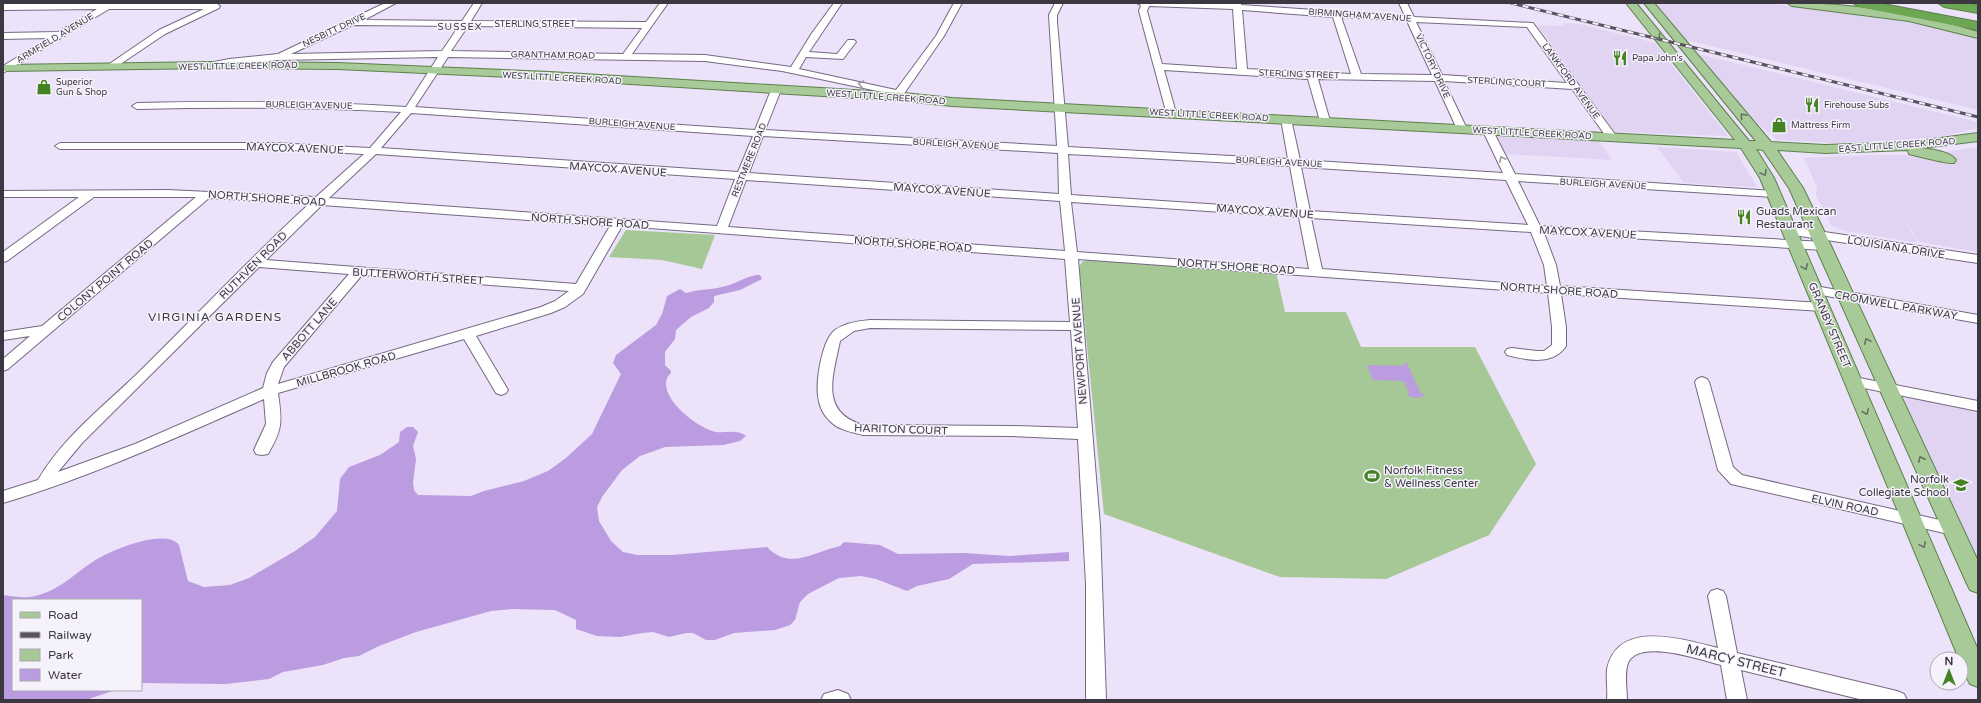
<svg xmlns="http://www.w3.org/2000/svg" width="1981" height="703" font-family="'Varela Round',sans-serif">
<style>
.built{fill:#e0d4f2}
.green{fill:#a5c896}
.water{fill:#bb9ce0}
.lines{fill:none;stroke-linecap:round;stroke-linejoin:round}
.minor-casing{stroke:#746a80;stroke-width:2}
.major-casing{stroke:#5c804d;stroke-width:2}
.highway-casing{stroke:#5c804d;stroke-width:2}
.minor{fill:#fff;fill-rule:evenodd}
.major{fill:#a8ca98;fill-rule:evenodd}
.highway{fill:#6ea753;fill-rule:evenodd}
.rail-casing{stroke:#58535f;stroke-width:3}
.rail{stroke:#f6f2fc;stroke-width:2;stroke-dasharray:6;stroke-linecap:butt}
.oneway{stroke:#677264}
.oneway2{stroke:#9e9ca0}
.labels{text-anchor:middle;stroke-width:3;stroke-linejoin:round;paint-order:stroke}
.far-street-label{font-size:9px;fill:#3c3841;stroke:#f6f2fc}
.far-poi-label{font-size:9px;fill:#3c3841;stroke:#f6f2fc;text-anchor:start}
.far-neighbourhood-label{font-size:10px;letter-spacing:1px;fill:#3c3841;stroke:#f6f2fc}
.street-label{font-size:11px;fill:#3c3841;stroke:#f6f2fc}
.poi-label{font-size:11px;fill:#3c3841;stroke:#f6f2fc;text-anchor:start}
.neighbourhood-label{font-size:12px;letter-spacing:1px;fill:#3c3841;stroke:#f6f2fc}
.near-street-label{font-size:13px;fill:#3c3841;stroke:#f6f2fc}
</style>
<rect width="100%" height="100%" fill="#ece2fa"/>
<g class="built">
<path d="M1656,3H1762L1890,16L1978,38V110L1686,40Z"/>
<path d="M1563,23L1579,24L1655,43L1728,136L1615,132L1537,25L1565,26Z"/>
<path d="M1698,54L1978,122V128L1939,137L1918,139L1838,143L1777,140L1754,120Z"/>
<path d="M1496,135L1599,141L1612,160L1506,154Z"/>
<path d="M1657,147L1736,152L1757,187L1684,183Z"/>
<path d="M1978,147V252L1919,242L1895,207L1918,243L1842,230L1831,225L1816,195L1823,196L1816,195L1817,187L1804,158L1872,155H1924Z"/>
<path d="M1915,398L1978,410V560L1905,401L1906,399Z"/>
</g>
<g class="green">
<path d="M626,230L715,235L702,269L662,260L609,257Z"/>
<path d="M1090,259L1276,272L1285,312H1346L1361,347H1475L1536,464L1489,535L1386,579L1280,577L1104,514L1079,267L1082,262Z"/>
</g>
<g class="water">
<path d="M756,275H760L762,279L740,290L714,296V302L709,308L691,317L676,330L675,339L665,352V365L671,371C671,375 668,375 667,378C659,399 699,429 716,432C727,433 737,429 746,436L740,441L723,445L665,447L640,456L622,470L602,497L597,507L599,521L611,541L623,552L637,555H672L767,547C790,571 813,552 840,546L844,542L880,545L898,554L964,553L1009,556L1069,552V561L973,564L949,579L917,586L907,591L876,579L861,576L839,578L808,594L800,602L795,620L790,625L775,630L734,633L715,640H706L693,633H686L669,637L653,632L642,633L620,637L597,636L576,629V620L555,610L512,609L491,611L416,632L379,646L359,656L344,658L323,665L283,672L269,679L226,684L141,683V600H13V690H115L86,700H3V595C15,597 28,599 39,595C63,588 78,570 99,558C115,549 166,528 179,545L188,581L204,587L230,585L249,578L295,551L315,537L337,511L340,479L349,467L380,455L399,442L400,432L407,427H413L418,432L413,446L416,459L413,483L414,490L418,495L471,496L484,491L524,481L548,471L566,458L592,434L621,374L613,363L616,355L656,325L662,314L667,296L680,289L686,293C699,289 713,290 726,286C737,283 745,277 756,275Z"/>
<path d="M1403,363H1407L1420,392L1426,396L1415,398L1406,395L1409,393L1404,381L1373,380L1367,365L1404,366Z"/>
</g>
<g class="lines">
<g class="minor-casing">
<g id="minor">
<path d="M216,3L220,6L219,8L165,34L113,69H107L105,67L159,30L204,9H109L3,73V66L49,38L3,39V33L58,32L97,9L3,10V4Z"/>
<path d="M385,3H396L364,20L462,21L474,3H482L471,21L646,22L660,3H668L632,54L705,55L791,67L812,33L834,3H842L809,52L837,54L848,40H854L856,42L843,59L806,57L799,69L896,90L936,36L954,3H962L944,36L901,98L897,99L887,93L782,71L705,61L448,57L415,107L755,130L771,90L776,87L781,90L765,130L1057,146L1049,15L1055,3H1063L1057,15V22L1068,147L1288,159L1281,119L1286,116L1291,119L1300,160L1503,173L1483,131L1488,128L1493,131L1515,174L1774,191L1780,194L1774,197L1518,181L1540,226L1824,242L1830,246L1824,250L1544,233L1556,265L1560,286L1822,303L1827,304L1829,307L1827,310L1822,311L1561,294L1566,327V346C1553,366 1526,360 1507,355L1505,352L1507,349L1512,348L1537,351H1544L1552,345V327L1548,293L1078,259L1100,526L1106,700H1086V584L1078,439L1013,436L863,435C852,432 838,430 830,421C823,415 819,405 818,396C816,380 822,340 835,330C845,323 858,321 870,320L1070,322L1065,259L622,226L583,294L565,307L551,313L476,336L508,390L506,393L501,395L496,393L464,339L278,393C282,422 283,428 268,454L262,455L256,454L254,450L266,424L264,399C178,437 93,476 3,503V491L38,480C63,437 104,406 139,372C196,316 250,258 309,204L209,198L8,369L3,371V359L30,336L3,340V332L42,326L196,197H94L7,261L3,262V252L79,197H3V191L168,190L316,197L364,154L274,149H60L55,146L60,143H274L370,148L401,112C313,107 225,107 137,109L132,106L137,103C227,101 316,101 406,107L438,57L277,60L207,69L202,66L204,64L229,59L278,54ZM353,25L459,26L442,51L291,54ZM468,26L642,28L623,54L451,51ZM411,113L753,136L738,172L381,148ZM763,136L1058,153L1059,194L749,173ZM376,154L735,179L717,226L329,198ZM1068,154L1290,166L1298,210L1071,195ZM1301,167L1506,180L1528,225L1310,211ZM746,180L1060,201L1065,251L728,227ZM1071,202L1299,217L1309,269L1077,252ZM322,205L610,226L576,284L266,260ZM1311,218L1531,232L1544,265L1547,286L1322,269ZM259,267L349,274L273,362L267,373L263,388L135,444L58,472L82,443ZM362,275L569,291L555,301L541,307L278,384L284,367ZM870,328L1071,330L1078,428L1013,426L863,425C819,412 833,376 840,341L854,331Z"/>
<path d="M1137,3H1241V5L1405,16L1399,3H1407L1414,17L1533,23L1617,137L1612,140L1608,139L1572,89L1444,81L1467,129L1466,131H1458L1457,129L1435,81L1318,79L1330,121L1325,124L1320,121L1308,79L1164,70L1176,113L1171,116L1167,115L1139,11L1141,5ZM1149,6L1233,9L1237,69L1162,64L1147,11ZM1242,10L1333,17L1351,74L1247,69ZM1341,17L1407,21L1432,75L1361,74ZM1416,22L1527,27L1567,83L1442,75Z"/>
<path d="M1791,227L1978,255V263L1787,234L1785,231Z"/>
<path d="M1815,286L1978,315V323L1810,293L1808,290Z"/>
<path d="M1702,377L1707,379L1709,382L1733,467L1742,475L1953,523L1959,524L1961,529L1959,534L1953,535L1731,484L1718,470L1695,382L1697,379Z"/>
<path d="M1854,377L1978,401V411L1849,385L1847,382L1849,379Z"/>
<path d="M1717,589L1723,591L1726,596L1737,653L1897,691L1904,694L1907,700H1863L1741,670L1747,700H1727L1721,665C1701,660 1639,638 1628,663C1624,674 1627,688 1627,700H1607C1608,690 1606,679 1607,669C1618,618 1684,640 1718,648L1708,596L1711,591Z"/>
<path d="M838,690L848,694L851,700H821L824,694Z"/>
</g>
</g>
<g class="major-casing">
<g id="major">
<path d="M1626,3H1636L1749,141H1756L1644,3H1654L1771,142L1825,145L1910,142L1978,133V141L1922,148C1932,150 1950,151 1956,160L1954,163C1948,164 1917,156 1909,154L1908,150L1825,153L1777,150L1803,188L1826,235L1978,561V593L1970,590L1967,584L1789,188L1763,150L1756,149L1774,178L1978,650V687L1970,684C1966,676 1961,668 1961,659H1959L1760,178L1741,148L952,106L904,101L550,79L338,69L213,68L3,71V65L213,62L338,63L550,72L904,93L952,98L1735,140Z"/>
<path d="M1787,3C1852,3 1916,13 1978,32V38L1909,21L1792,6Z"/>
</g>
</g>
<g class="highway-casing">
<g id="highway">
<path d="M1853,3H1878L1978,22V30L1859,7Z"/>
<path d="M1938,3H1965L1978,5V13L1944,7Z"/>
</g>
</g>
<use href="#minor" class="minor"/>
<use href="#major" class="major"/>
<use href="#highway" class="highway"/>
<g class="rail-casing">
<path id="rail" d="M1511,3L1978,117"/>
</g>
<use href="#rail" class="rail"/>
</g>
<defs><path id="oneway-chevron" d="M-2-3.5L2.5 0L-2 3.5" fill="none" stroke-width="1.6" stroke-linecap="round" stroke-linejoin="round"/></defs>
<g class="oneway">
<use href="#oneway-chevron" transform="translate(1658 37) rotate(52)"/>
<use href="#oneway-chevron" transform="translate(1743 116) rotate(-130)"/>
<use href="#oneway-chevron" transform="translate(1764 173) rotate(60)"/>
<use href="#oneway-chevron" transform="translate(1805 267) rotate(68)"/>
<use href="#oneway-chevron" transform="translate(1867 341) rotate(-114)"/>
<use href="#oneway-chevron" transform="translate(1866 412) rotate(67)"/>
<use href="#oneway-chevron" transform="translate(1921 459) rotate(-115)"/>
<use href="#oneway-chevron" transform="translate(1923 545) rotate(66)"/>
</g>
<g class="oneway2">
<use href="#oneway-chevron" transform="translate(861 84) rotate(-168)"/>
<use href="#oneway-chevron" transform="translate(1502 159) rotate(-116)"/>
</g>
<defs>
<g id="restaurant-bare" transform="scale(1.2)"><path d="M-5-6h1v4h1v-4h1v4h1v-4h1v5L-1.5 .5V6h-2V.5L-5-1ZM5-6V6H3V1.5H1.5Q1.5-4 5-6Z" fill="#458322" stroke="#f6f2fc" stroke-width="2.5" paint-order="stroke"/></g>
<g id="shop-bare" transform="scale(1.2)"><path d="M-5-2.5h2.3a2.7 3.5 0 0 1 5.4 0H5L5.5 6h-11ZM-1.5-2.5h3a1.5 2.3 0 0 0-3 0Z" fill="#458322" stroke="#f6f2fc" stroke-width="2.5" paint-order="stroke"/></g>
<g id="stadium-bare" transform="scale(1.2)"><path d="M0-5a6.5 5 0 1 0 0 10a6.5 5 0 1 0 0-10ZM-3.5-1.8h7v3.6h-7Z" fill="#458322" stroke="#f6f2fc" stroke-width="2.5" paint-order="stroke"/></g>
<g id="school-bare" transform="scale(1.2)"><path d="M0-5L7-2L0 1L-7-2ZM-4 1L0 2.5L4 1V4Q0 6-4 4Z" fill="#458322" stroke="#f6f2fc" stroke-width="2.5" paint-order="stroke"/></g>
</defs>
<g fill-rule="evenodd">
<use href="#restaurant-bare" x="1620" y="58"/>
<use href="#shop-bare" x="44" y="87"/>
<use href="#restaurant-bare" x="1812" y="105"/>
<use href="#shop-bare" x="1779" y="125"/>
<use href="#restaurant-bare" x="1744" y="217"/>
<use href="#stadium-bare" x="1372" y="476"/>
<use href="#school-bare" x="1961" y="485"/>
</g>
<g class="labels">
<g class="far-street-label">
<text transform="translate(1360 15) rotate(4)" y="3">BIRMINGHAM AVENUE</text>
<text x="535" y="27">STERLING STREET</text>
<text transform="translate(334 30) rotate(-25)" y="3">NESBITT DRIVE</text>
<text transform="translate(55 38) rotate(-31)" y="3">ARMFIELD AVENUE</text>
<text transform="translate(553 55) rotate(1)" y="3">GRANTHAM ROAD</text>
<text transform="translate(238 66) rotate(-1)" y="3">WEST LITTLE CREEK ROAD</text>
<text transform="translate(1433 66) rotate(65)" y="3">VICTORY DRIVE</text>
<text transform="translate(1299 74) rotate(2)" y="3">STERLING STREET</text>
<text transform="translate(562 78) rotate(3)" y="3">WEST LITTLE CREEK ROAD</text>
<text transform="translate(1571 81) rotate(54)" y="3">LANKFORD AVENUE</text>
<text transform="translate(1507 82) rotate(3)" y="3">STERLING COURT</text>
<text transform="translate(886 97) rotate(4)" y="3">WEST LITTLE CREEK ROAD</text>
<text transform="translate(309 105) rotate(1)" y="3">BURLEIGH AVENUE</text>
<text transform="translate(1209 115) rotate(3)" y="3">WEST LITTLE CREEK ROAD</text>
<text transform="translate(632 124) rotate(4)" y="3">BURLEIGH AVENUE</text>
<text transform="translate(1532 133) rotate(3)" y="3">WEST LITTLE CREEK ROAD</text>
<text transform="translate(956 144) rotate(3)" y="3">BURLEIGH AVENUE</text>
<text transform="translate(1897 145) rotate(-4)" y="3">EAST LITTLE CREEK ROAD</text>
<text transform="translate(749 160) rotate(-68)" y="3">RESTMERE ROAD</text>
<text transform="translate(1279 162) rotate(3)" y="3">BURLEIGH AVENUE</text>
<text transform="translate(1603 184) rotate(3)" y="3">BURLEIGH AVENUE</text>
</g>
<g class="far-poi-label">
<text x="1632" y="61">Papa John's</text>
<text x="56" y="85">Superior<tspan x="56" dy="10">Gun &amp; Shop</tspan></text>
<text x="1824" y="108">Firehouse Subs</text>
<text x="1791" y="128">Mattress Firm</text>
</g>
<g class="far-neighbourhood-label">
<text x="460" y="30">SUSSEX</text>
</g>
<g class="street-label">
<text transform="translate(295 148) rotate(2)" y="4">MAYCOX AVENUE</text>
<text transform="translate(618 169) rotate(4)" y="4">MAYCOX AVENUE</text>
<text transform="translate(942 190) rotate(4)" y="4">MAYCOX AVENUE</text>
<text transform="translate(267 198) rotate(4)" y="4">NORTH SHORE ROAD</text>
<text transform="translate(1265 211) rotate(4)" y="4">MAYCOX AVENUE</text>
<text transform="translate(590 221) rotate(4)" y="4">NORTH SHORE ROAD</text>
<text transform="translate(1588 232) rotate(3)" y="4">MAYCOX AVENUE</text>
<text transform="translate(913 244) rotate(4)" y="4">NORTH SHORE ROAD</text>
<text transform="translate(1896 247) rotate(9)" y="4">LOUISIANA DRIVE</text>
<text transform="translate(253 265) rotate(-45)" y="4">RUTHVEN ROAD</text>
<text transform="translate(1236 266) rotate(4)" y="4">NORTH SHORE ROAD</text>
<text transform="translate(418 276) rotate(4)" y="4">BUTTERWORTH STREET</text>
<text transform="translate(105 280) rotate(-40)" y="4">COLONY POINT ROAD</text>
<text transform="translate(1559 290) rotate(4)" y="4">NORTH SHORE ROAD</text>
<text transform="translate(1896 305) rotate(10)" y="4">CROMWELL PARKWAY</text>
<text transform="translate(1830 325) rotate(67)" y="4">GRANBY STREET</text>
<text transform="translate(309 329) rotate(-49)" y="4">ABBOTT LANE</text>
<text transform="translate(1079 351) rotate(-94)" y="4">NEWPORT AVENUE</text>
<text transform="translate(346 369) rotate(-16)" y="4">MILLBROOK ROAD</text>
<text transform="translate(901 429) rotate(2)" y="4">HARITON COURT</text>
<text transform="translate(1845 505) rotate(12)" y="4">ELVIN ROAD</text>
</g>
<g class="poi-label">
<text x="1756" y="215">Guads Mexican<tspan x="1756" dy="13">Restaurant</tspan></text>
<text x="1384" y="474">Norfolk Fitness<tspan x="1384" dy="13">&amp; Wellness Center</tspan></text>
<text x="1949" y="483" text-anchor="end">Norfolk<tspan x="1949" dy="13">Collegiate School</tspan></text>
</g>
<g class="neighbourhood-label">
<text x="215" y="321">VIRGINIA GARDENS</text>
</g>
<g class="near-street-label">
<text transform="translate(1736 660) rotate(14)" y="5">MARCY STREET</text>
</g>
</g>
<rect width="1981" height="703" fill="none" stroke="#3c3841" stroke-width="8"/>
<rect x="12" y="599" width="130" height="92" fill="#f6f2fc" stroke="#aca8b1"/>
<rect x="20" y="612" width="20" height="6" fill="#a8ca98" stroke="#aca8b1"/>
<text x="48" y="619" font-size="12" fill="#3c3841">Road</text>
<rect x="20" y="632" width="20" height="6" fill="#58535f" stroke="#aca8b1"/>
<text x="48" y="639" font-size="12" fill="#3c3841">Railway</text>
<rect x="20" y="649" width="20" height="12" fill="#a5c896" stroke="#aca8b1"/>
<text x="48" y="659" font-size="12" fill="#3c3841">Park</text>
<rect x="20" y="669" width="20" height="12" fill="#bb9ce0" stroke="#aca8b1"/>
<text x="48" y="679" font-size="12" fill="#3c3841">Water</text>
<g transform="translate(1949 671)"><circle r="19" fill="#f6f2fc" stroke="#aca8b1"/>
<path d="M0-3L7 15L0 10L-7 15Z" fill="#458322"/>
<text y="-6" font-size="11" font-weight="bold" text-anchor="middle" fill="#3c3841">N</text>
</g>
</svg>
